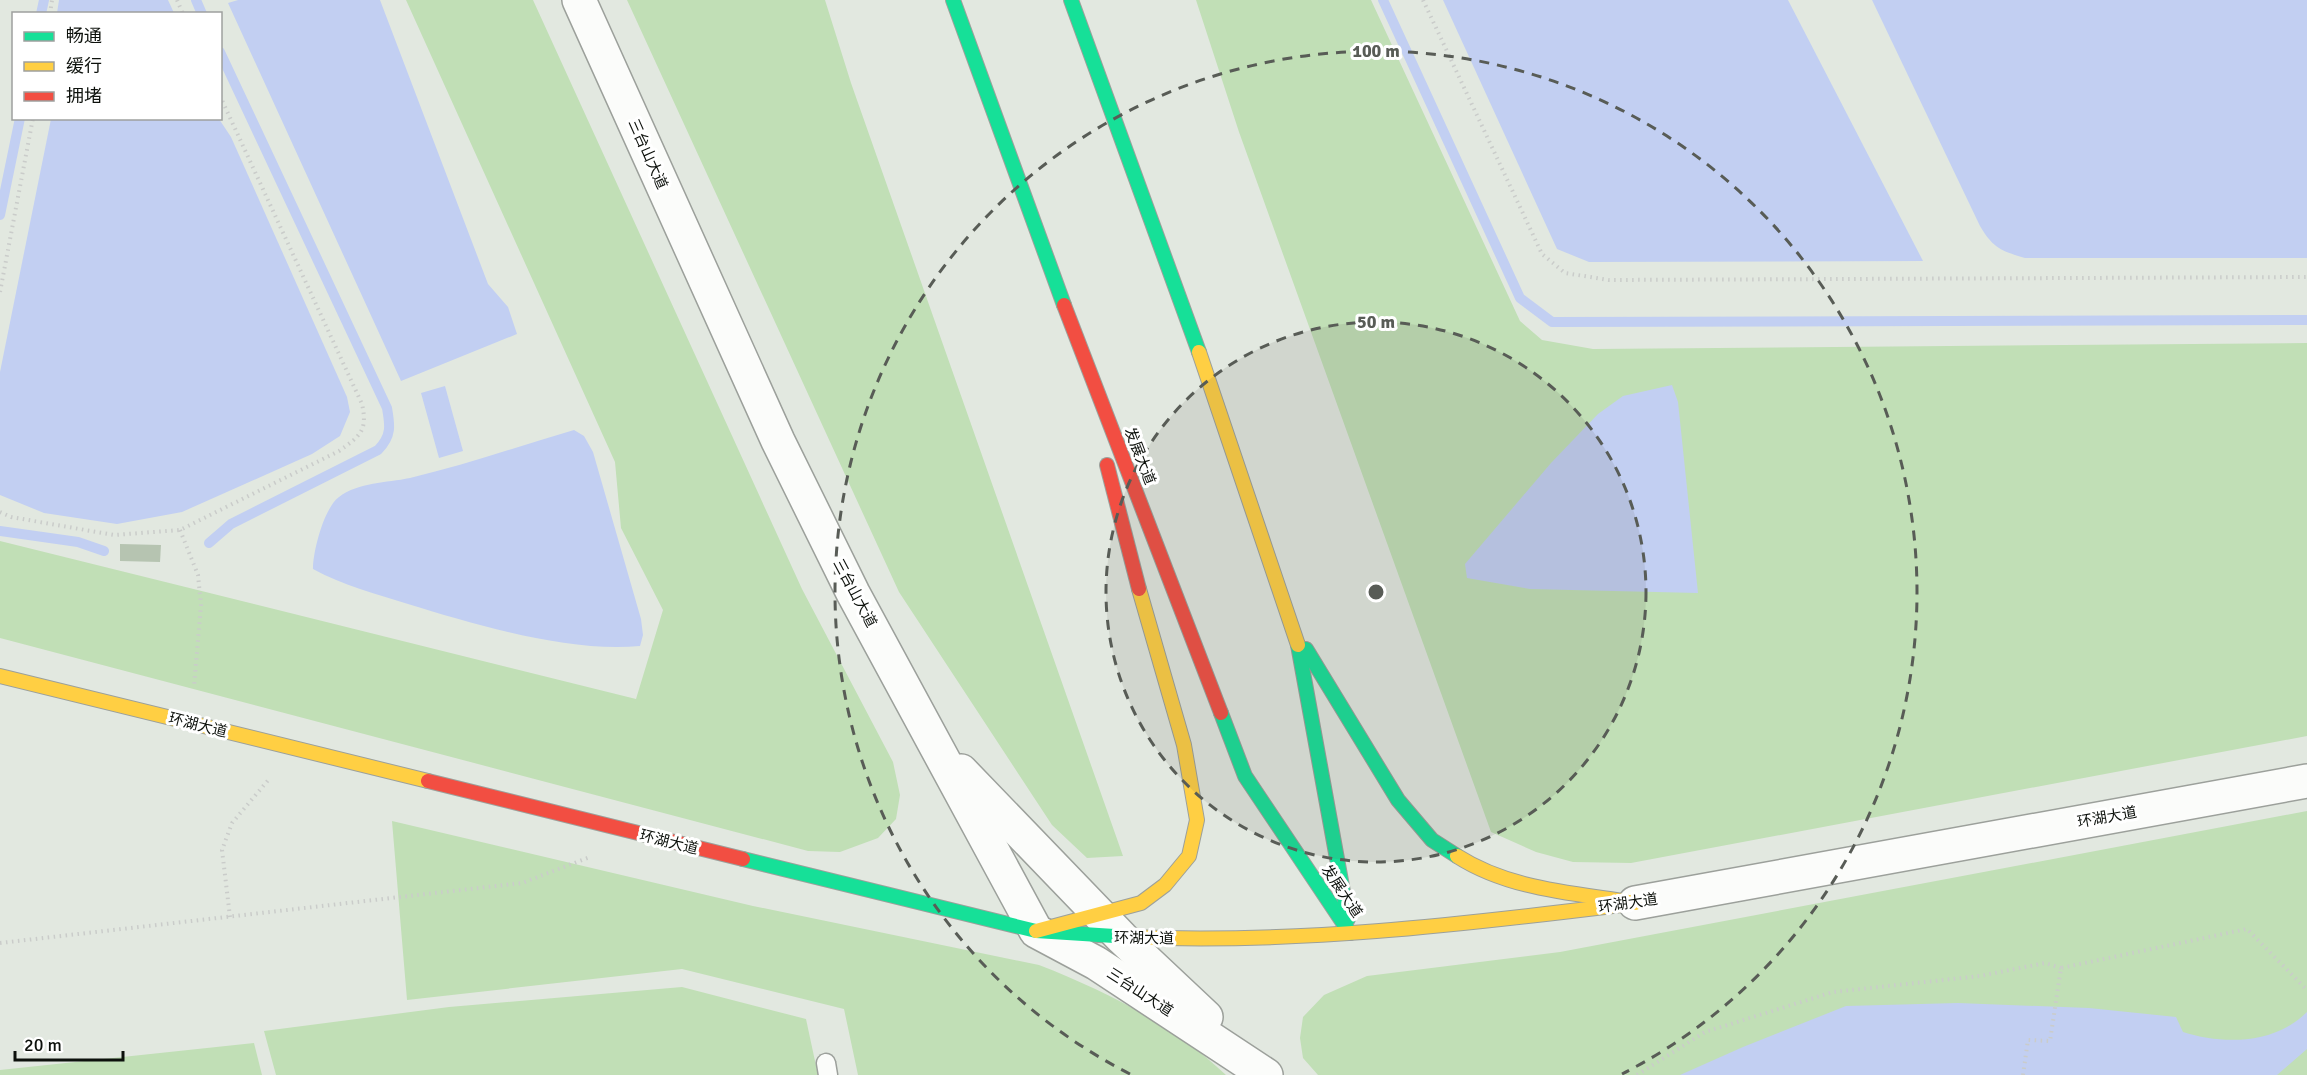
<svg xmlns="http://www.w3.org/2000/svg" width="2307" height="1075" font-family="Signika,'Noto Sans SC',sans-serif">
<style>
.green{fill:#c1dfb6}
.water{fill:#c2cff2}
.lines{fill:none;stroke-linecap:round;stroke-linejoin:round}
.stream{stroke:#c2cff2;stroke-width:10}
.building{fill:#b6c4b1}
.lane-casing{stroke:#9ca09b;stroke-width:21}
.street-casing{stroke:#9ca09b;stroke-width:36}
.fast-casing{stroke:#9ca09b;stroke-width:16}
.slow-casing{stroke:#9ca09b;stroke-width:16}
.jam-casing{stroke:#9ca09b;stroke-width:16}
.path{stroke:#caccca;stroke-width:4;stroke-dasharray:1.5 4.5;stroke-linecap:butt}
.lane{stroke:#fbfcfa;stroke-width:18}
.street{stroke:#fbfcfa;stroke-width:33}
.fast{stroke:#16e098;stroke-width:14}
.slow{stroke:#ffcf43;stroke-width:14}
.jam{stroke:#f24e42;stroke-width:14}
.ring{fill:none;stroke:#585c56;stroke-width:3;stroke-dasharray:10 8}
.labels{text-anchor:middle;stroke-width:6;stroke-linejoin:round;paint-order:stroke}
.street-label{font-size:15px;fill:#0d110c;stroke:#fff}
.centre{fill:#585c56;stroke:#fff;stroke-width:3}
.ring-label{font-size:18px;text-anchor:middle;font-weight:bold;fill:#585c56;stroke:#fff;stroke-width:6;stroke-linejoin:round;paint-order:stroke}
</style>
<rect width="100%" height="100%" fill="#e2e8e0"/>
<g class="green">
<path d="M406,0H533L802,589L893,762L900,795L896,819L878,838L840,852L808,851L0,638V541L636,699L663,610L621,528L615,462Z"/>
<path d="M627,0H825L851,83L1123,856L1087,858L1052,825L899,592Z"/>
<path d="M1196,0H1371L1520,321L1542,340L1593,349L2307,343V736L1631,863L1573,862L1536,852L1491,832L1239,132Z"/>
<path d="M2307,811V1075H1318L1303,1058L1300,1038L1303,1017L1324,995L1367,976L1560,952Z"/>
<path d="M392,821L753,906L1039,965C1106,991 1173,1025 1226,1075H858L844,1009L682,969L407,1000Z"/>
<path d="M682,987L806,1019L818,1075H276L264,1031L449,1007Z"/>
<path d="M254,1043L262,1075H0V1070Z"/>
</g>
<g class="water">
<path d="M59,0H168L174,13H57Z"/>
<path d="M238,0H380L488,284L508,307L517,334L401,381L228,3Z"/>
<path d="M1443,0H1788L1923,261L1589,262L1557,249Z"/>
<path d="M1872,0H2307V258H2025C2001,251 1993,248 1980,226Z"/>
<path d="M51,119H219L231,137L347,397L350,412L340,436L312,454L182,512L117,524L44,513L0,495V372Z"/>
<path d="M1672,385L1678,402L1698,593L1530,589L1467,578L1465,564L1551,463L1598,414L1623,396Z"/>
<path d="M445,386L463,451L439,458L421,393Z"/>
<path d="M574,430L584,436L593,452L641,619L643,635L640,646C570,653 476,625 408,604C376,594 342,585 313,569C313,551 324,508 339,497C359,482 386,483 410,478C465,465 519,446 574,430Z"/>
<path d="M1958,1003L2089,1008L2176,1017L2183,1032C2224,1045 2275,1044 2307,1012V1049L2277,1075H1680L1743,1047L1846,1006Z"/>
</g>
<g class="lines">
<g class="stream">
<path d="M196,0L202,14"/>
<path d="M1383,0L1520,298L1552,322L2307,320"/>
<path d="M41,14L44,0"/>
<path d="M0,215L20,118"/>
<path d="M0,531L78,542L104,551"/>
<path d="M209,543L231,524L378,450C392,436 390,425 387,408L220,52"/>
</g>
</g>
<path class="building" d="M120,544L161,545L160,562L120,561Z"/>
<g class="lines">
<g class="lane-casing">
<path id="lane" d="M826,1063L828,1075"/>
</g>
<g class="street-casing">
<g id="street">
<path d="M579,0L778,441L853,593L1036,931L1096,963L1266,1075"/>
<path d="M961,771L1122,938L1206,1017"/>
<path d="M1635,903L2307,781"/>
</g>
</g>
<g class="fast-casing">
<g id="fast">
<path d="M953,0L1064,305"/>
<path d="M1071,0L1199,352"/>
<path d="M1298,645L1348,919"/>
<path d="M1306,649L1398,800L1432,840L1457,856"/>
<path d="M1221,713L1245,776L1350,933"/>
<path d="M743,859L1036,931L1130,937"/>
</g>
</g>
<g class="slow-casing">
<g id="slow">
<path d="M1199,352L1298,645"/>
<path d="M0,676L428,781"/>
<path d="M1457,856C1510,890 1575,893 1635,903"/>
<path d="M1036,931L1141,903L1165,885L1189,856L1197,820L1184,745L1139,589"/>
<path d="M1130,937C1295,944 1458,925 1621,905"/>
</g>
</g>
<g class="jam-casing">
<g id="jam">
<path d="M1064,305L1221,713"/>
<path d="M1107,465L1139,589"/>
<path d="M428,781L743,859"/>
</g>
</g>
<g class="path">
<path d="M177,0L183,14"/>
<path d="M1423,0L1542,254L1565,273L1609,280L2307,277"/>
<path d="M50,14L52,0"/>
<path d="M0,292L33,118"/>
<path d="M0,512L11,517L114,535L180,530L339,451C360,436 368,431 362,404L220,96"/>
<path d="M180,530L198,575L201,605L194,687"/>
<path d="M230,917L222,850L232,823L270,778"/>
<path d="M0,943L522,883L590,857"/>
<path d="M1637,1075L1705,1032L1833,992L1980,976L2045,963L2061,968"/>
<path d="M2023,1075L2028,1040L2050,1041L2061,968L2247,929L2307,990"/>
</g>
<use href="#lane" class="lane"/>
<use href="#street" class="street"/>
<use href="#fast" class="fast"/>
<use href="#slow" class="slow"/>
<use href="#jam" class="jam"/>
</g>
<circle cx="1376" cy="592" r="270" fill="#585c56" fill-opacity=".12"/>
<g class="ring">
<circle cx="1376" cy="592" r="270"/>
<path d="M1130 1074A541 541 0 1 1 1622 1074"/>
</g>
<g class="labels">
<g class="street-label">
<text transform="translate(648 154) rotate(66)" y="5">三台山大道</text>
<text transform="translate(1140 456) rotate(69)" y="5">发展大道</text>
<text transform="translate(855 593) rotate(62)" y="5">三台山大道</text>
<text transform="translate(198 725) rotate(14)" y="5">环湖大道</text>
<text transform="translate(2107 817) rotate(-10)" y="5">环湖大道</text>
<text transform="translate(669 842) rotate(14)" y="5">环湖大道</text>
<text transform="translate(1342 891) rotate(56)" y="5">发展大道</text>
<text transform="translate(1628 903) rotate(-8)" y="5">环湖大道</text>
<text transform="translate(1144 938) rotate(1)" y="5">环湖大道</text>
<text transform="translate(1140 992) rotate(33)" y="5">三台山大道</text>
</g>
</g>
<circle cx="1376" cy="592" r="9" class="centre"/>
<g class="ring-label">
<text x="1376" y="57">100 m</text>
<text x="1376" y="328">50 m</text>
</g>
<rect x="12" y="12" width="210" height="108" fill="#ffffff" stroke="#9ea09e" stroke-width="1.5"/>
<rect x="24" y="32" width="30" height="9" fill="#16e098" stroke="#9ea09e" stroke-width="1.5"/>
<text x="66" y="42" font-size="18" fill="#0d110c">畅通</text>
<rect x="24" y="62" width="30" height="9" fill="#ffcf43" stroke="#9ea09e" stroke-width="1.5"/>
<text x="66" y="72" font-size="18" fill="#0d110c">缓行</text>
<rect x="24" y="92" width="30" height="9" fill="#f24e42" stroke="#9ea09e" stroke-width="1.5"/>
<text x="66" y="102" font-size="18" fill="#0d110c">拥堵</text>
<path d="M15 1051v9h108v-9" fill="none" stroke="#0d110c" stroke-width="3"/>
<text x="24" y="1051" font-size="18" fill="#0d110c" stroke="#ffffff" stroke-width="4.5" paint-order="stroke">20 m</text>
</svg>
